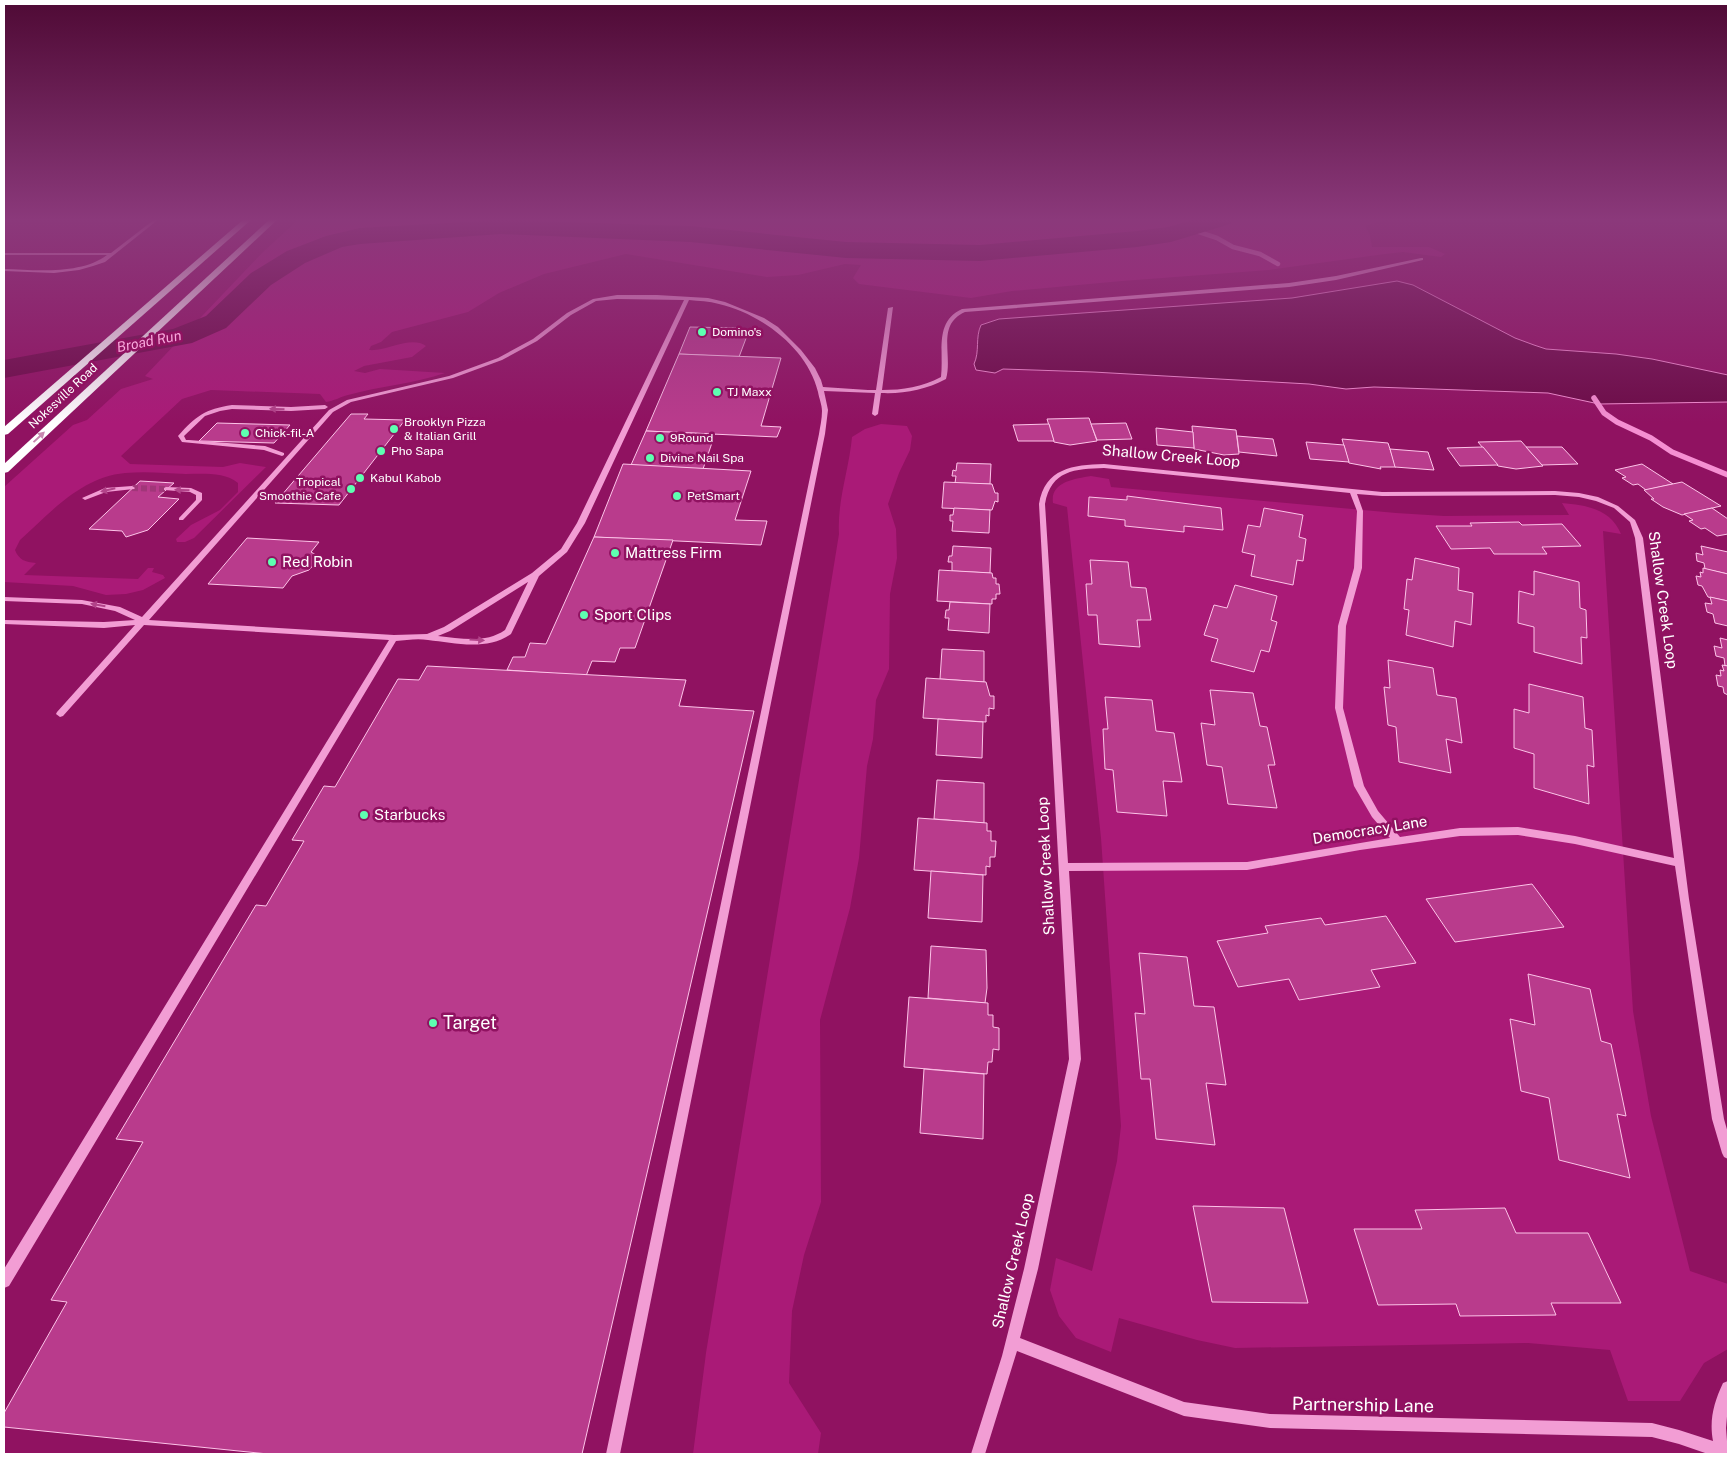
<svg xmlns="http://www.w3.org/2000/svg" width="1732" height="1458" font-family="'Public Sans',sans-serif">
<style>
.green{fill:#aa1a77;fill-rule:evenodd}
.water{fill:#6c0b47;stroke:#f58fd2}
.lines{fill:none;stroke-linecap:round;stroke-linejoin:round}
.stream-far1{stroke:#f58fd2;stroke-width:4.5}
.stream{stroke:#f58fd2;stroke-width:5.5}
.river{fill:#6c0b47;fill-rule:evenodd}
.building{fill:#b93b8c;stroke:#fdc4e9}
.minor-tunnel{stroke:#a13679;stroke-width:6;stroke-dasharray:6 3;stroke-linecap:butt}
.minor{fill:#f29dd4;fill-rule:evenodd}
.highway{fill:#fff;fill-rule:evenodd}
.oneway{fill:#b24389}
.oneway2{fill:#c888b0}
.poi-dot{fill:#5effb1;stroke:#901261;stroke-width:2}
.labels{text-anchor:middle;stroke-width:5;stroke-linejoin:round;paint-order:stroke}
.far-poi-label{font-size:12px;fill:#fff;stroke:#901261;text-anchor:start}
.far-street-label{font-size:12px;fill:#fff;stroke:#901261}
.far-water-label{font-size:14px;font-style:italic;fill:#f9a9dd;stroke:#901261}
.street-label{font-size:15px;fill:#fff;stroke:#901261}
.poi-label{font-size:15px;fill:#fff;stroke:#901261;text-anchor:start}
.near-poi-label{font-size:18px;fill:#fff;stroke:#901261;text-anchor:start}
.near-street-label{font-size:18px;fill:#fff;stroke:#901261}
</style>
<rect width="100%" height="100%" fill="#901261"/>
<g class="green">
<path d="M299,219H1388L1365,226L1370,235L1372,247H1429L1445,254L1441,257L1403,252L1385,254L1269,270L1122,281L1012,291L971,298L859,284L853,278L861,265L845,264L798,275L767,277L626,254L544,274L499,293L468,312L392,332L381,342L371,346L369,350C385,352 411,335 426,346L412,357L364,366L354,371L365,373L380,369L445,373C413,384 380,386 348,395C340,397 334,401 326,402L320,394L211,390L182,399L121,456L130,464L223,467L240,463L266,467L194,538L185,542H177L176,539L191,525L220,510L238,492V483C225,472 203,474 186,474C166,473 145,471 125,473C81,477 50,513 20,540L15,550C19,560 25,562 36,563L24,575L138,579L148,568H154L152,572L163,575L165,578L143,590L126,594L106,595L73,586L4,582V487L73,425L87,420L121,389L153,379L145,376L263,252Z"/>
<path d="M881,424L907,426L912,436L910,450L899,473L888,504L896,529L897,558L890,594L889,669L876,700L873,739L867,766L859,858L850,908L820,1020L821,1202L804,1255L792,1311L789,1383L821,1433L818,1454H693L706,1353L839,534C837,501 849,470 852,437L865,429Z"/>
<path d="M1091,476L1109,479L1111,487L1396,513L1444,516L1569,515L1562,503C1586,505 1611,509 1621,534L1603,531L1633,1011L1651,1116L1690,1271L1728,1284V1349L1704,1363L1680,1401H1628L1610,1350L1528,1343L1235,1348L1197,1340L1119,1318L1111,1352L1076,1338L1059,1316L1050,1290L1056,1258L1092,1271L1117,1161L1121,1126L1101,838L1067,507L1053,503C1050,482 1074,479 1091,476ZM1127,496L1221,508L1223,529L1184,526V532L1125,520L1088,516L1089,497L1127,500ZM1264,508L1303,515L1299,537L1306,539L1303,561L1297,560L1293,585L1251,576L1255,555L1242,552L1248,525L1260,527ZM1519,522L1522,525L1562,524L1580,546L1542,547L1547,554H1495L1490,548L1451,549L1436,527L1472,526L1470,523ZM1415,559L1459,568L1458,590L1473,594L1471,625L1455,621L1453,647L1406,635L1409,610L1404,609L1407,580H1412ZM1091,560L1128,562L1131,587L1146,588L1150,620L1087,614L1086,584H1092ZM1534,572L1579,582L1580,608L1586,610L1587,638L1581,637L1582,664L1534,651V627L1518,622L1519,592L1534,595ZM1235,585L1277,596L1271,620L1277,622L1269,652L1261,650L1254,672L1212,661L1218,639L1204,635L1214,605L1227,608ZM1389,660L1433,668L1437,695L1456,699L1462,742L1446,739L1450,773L1399,762L1396,727L1388,725L1385,688H1390ZM1529,684L1583,697L1589,803L1534,788V754L1514,748L1515,710L1529,713ZM1210,690L1253,694L1260,726L1267,727L1275,765H1268L1277,808L1228,804L1222,767L1207,765L1201,724L1215,725ZM1106,697L1152,700L1156,731L1174,733L1181,782L1163,781L1167,816L1117,812L1113,770L1105,769L1103,729H1108ZM1532,884L1563,927L1455,942L1427,899ZM1386,916L1415,963L1371,970L1380,987L1299,999L1289,979L1238,987L1217,941L1268,933L1265,926L1321,918L1325,925ZM1139,953L1187,957L1194,1006L1214,1008L1226,1084L1206,1083L1215,1145L1156,1139L1150,1079H1141L1135,1013L1145,1014ZM1528,975L1590,989L1601,1041L1611,1044L1626,1115L1617,1114L1629,1178L1559,1160L1549,1098L1521,1091L1511,1019L1535,1024ZM1193,1206L1284,1208L1308,1303L1212,1302ZM1505,1208L1516,1233H1588L1621,1303H1551L1556,1315L1460,1316L1456,1304L1378,1305L1354,1229H1422L1416,1210Z"/>
</g>
<path class="water" d="M1397,281L1413,285L1515,338L1534,345L1546,349L1616,354L1652,359L1728,375V402L1599,404L1548,393L1374,387L1346,389L1309,384L1093,372L1003,369L995,373L976,370L974,364C980,351 975,338 981,325L999,319L1292,298Z"/>
<g class="lines">
<path class="stream-far1" d="M1190,229L1217,238L1233,247L1260,254L1278,264"/>
<path class="stream" d="M1594,398L1604,413L1617,422L1651,438L1672,452L1728,475"/>
<path class="river" d="M1196,219H1233L1230,224L1171,242L1137,247L980,261L846,258L690,242L501,234L360,244L342,247L305,263L271,285L226,328L192,343L4,378V360L173,329L206,316L251,273L287,251L326,236L360,228L501,220L690,226L846,242L980,245L1137,231L1168,227Z"/>
</g>
<g class="building">
<path d="M690,327L739,328L748,333L739,357L679,354Z"/>
<path d="M679,354L781,358L761,426L781,427L777,437L646,431Z"/>
<path d="M351,414H368L364,419L405,420L339,505L275,503Z"/>
<path d="M1089,418L1097,441L1070,445L1054,442L1047,419Z"/>
<path d="M217,423L290,425L274,443L199,441Z"/>
<path d="M1126,423L1132,439L1097,440L1091,424Z"/>
<path d="M1049,424L1054,441H1018L1013,425Z"/>
<path d="M1192,426L1236,430L1239,454L1224,455L1194,449Z"/>
<path d="M1156,428L1193,432L1194,448L1157,445Z"/>
<path d="M646,431L715,434L703,469L631,465Z"/>
<path d="M1237,436L1273,439L1277,456L1239,452Z"/>
<path d="M1342,439L1388,443L1396,467H1380L1381,469L1349,463Z"/>
<path d="M1521,441L1543,466L1516,469L1498,466L1478,442Z"/>
<path d="M1306,442L1344,445L1349,462L1310,459Z"/>
<path d="M1483,447L1498,465L1460,466L1447,448Z"/>
<path d="M1526,447H1562L1578,464L1542,465Z"/>
<path d="M1390,449L1428,452L1434,470L1395,467Z"/>
<path d="M957,463L991,464L990,484L955,483L956,476H952L953,470L956,471Z"/>
<path d="M623,464L751,471L735,520L767,521L761,545L594,537Z"/>
<path d="M1642,464L1673,484L1646,490L1638,484L1633,485L1622,478L1626,477L1615,470Z"/>
<path d="M140,481L174,483L158,497L179,499L148,530L126,537L122,531L89,529Z"/>
<path d="M944,482L992,484L995,493H998V502L995,501L992,510L942,508Z"/>
<path d="M1682,482L1721,506L1682,515L1663,507L1651,499H1654L1644,490Z"/>
<path d="M1127,496L1221,508L1223,530L1184,526V532L1125,526V520L1088,516L1089,497L1127,500Z"/>
<path d="M954,508L990,510L989,533L952,531L953,521H950V515H953Z"/>
<path d="M1264,508L1303,515L1299,537L1306,539L1303,561L1297,560L1293,585L1251,576L1255,555L1242,552L1248,525L1260,527Z"/>
<path d="M1712,508L1728,519V534L1717,536L1705,528L1701,529L1689,521L1693,520L1684,514Z"/>
<path d="M1519,522L1522,525L1562,524L1581,546L1542,547L1547,554H1494L1490,548L1451,549L1436,526H1472L1470,523Z"/>
<path d="M594,537L673,540L635,648H620L615,662L592,661L586,676L507,670L513,657H525L530,643L546,644Z"/>
<path d="M247,538L319,542L311,552L318,556V560L309,570L292,576L283,588L208,584Z"/>
<path d="M953,546L991,548L990,573L952,571V562H948L949,556H952Z"/>
<path d="M1701,546L1728,552V574L1705,569L1704,563L1697,561L1696,553L1703,555Z"/>
<path d="M1415,558L1459,568L1458,590L1473,593L1471,625L1455,621L1453,647L1406,635L1409,610L1404,609L1407,579L1412,580Z"/>
<path d="M1090,560L1128,562L1131,587L1146,588L1151,620H1137L1140,647L1099,644L1097,615H1088L1086,584H1092Z"/>
<path d="M1703,568L1728,574V601L1708,597L1702,586L1698,585L1696,576L1701,577L1700,572L1703,573Z"/>
<path d="M939,570L992,573L993,578H996V584H999L1000,594H996V599H992V604L937,601Z"/>
<path d="M1534,571L1579,582L1580,608L1586,610L1587,638L1581,637L1582,664L1534,652V627L1518,623L1519,591L1534,595Z"/>
<path d="M1235,585L1277,596L1271,620L1277,622L1269,652L1261,650L1254,672L1211,661L1218,639L1204,635L1214,605L1227,608Z"/>
<path d="M1710,597L1728,601V626L1715,623L1713,614L1707,612L1705,603L1712,604Z"/>
<path d="M950,602L990,604L989,633L948,630L949,618H945L946,610H949Z"/>
<path d="M1720,638L1728,640V666H1725L1724,658L1716,656L1714,646L1722,648Z"/>
<path d="M942,649L984,651V682L940,679Z"/>
<path d="M1388,660L1433,668L1437,695L1456,698L1462,743L1446,739L1451,773L1399,762L1396,727L1388,725L1384,687L1390,688Z"/>
<path d="M1722,665L1728,666V695L1724,693L1723,687L1718,686L1716,675L1721,676L1720,670L1724,671Z"/>
<path d="M427,666L686,680L679,706L754,711L582,1454H268L4,1427V1413L67,1302L51,1300L143,1142L116,1139L256,905L266,906L304,841L292,840L324,786L335,787L398,679L419,680Z"/>
<path d="M926,678L986,682L990,696H994V709L989,708V716L986,715V722L923,718Z"/>
<path d="M1529,684L1583,697L1585,728L1592,730L1594,767L1587,765L1589,804L1534,788V754L1514,748V709L1529,713Z"/>
<path d="M1210,690L1253,693L1260,726L1267,727L1275,765H1268L1277,808L1228,804L1222,767L1207,765L1201,723L1215,725Z"/>
<path d="M1105,697L1152,700L1156,731L1174,733L1182,782L1163,781L1167,816L1117,812L1113,770L1105,769L1103,729H1108Z"/>
<path d="M938,719L983,722L982,758L936,755Z"/>
<path d="M937,780L984,783V823L934,819Z"/>
<path d="M918,818L987,823V831H991V841H996L995,857H990V867L986,866V875L914,870Z"/>
<path d="M931,871L983,875L982,922L928,918Z"/>
<path d="M1532,884L1564,927L1455,942L1426,899Z"/>
<path d="M1386,916L1416,963L1371,970L1380,987L1299,1000L1289,979L1238,987L1217,941L1268,933L1265,926L1321,918L1325,925Z"/>
<path d="M931,946L986,950L987,988L985,1003L928,998Z"/>
<path d="M1139,953L1187,957L1194,1006L1214,1007L1226,1085L1206,1083L1215,1145L1156,1139L1150,1079H1141L1135,1013L1145,1014Z"/>
<path d="M1528,974L1590,989L1601,1041L1611,1044L1626,1116L1617,1114L1630,1178L1559,1160L1549,1098L1521,1091L1510,1019L1535,1025Z"/>
<path d="M909,997L988,1003V1015H993V1027L999,1028V1050L993,1049L992,1062H988L987,1074L904,1067Z"/>
<path d="M924,1069L984,1074L983,1139L920,1133Z"/>
<path d="M1193,1206L1284,1208L1308,1303L1212,1302Z"/>
<path d="M1505,1208L1516,1233H1588L1621,1303H1551L1556,1315L1460,1316L1456,1304L1378,1305L1354,1229H1422L1415,1210Z"/>
</g>
<g class="lines">
<path class="minor-tunnel" d="M132,488L166,489"/>
<g class="minor">
<path d="M155,219H159L105,262L93,266L79,270L54,273L4,271V269C35,270 81,275 107,255H4V253H111Z"/>
<path d="M1421,258H1423V260L1336,280L1289,287L965,312C936,325 953,355 946,379C925,390 904,394 881,393L878,414L875,416L872,414L875,393L824,391L828,410L825,434L620,1454H606L819,434C820,427 822,419 822,411C822,405 819,398 818,392C808,349 762,314 719,304C709,301 699,301 689,300L585,523L567,552L539,576L511,634C487,651 454,643 428,640C418,638 406,640 396,641L9,1286L4,1288V1269L389,640L144,625L63,716L60,717L56,714L57,712L135,625L104,628L4,624V620L104,622L135,620L115,611L82,604L4,601V597L82,600L120,607L142,617L329,410L347,400L449,376L498,358L533,339L567,313L593,299L617,295H657L708,298L725,302L764,318L778,327L801,350L815,368L821,380L823,387L868,390H876L888,308L893,307L882,390C903,390 922,387 941,377C944,351 934,322 962,309L1289,283L1336,276ZM617,299L684,300L577,523L561,549L532,573L444,627L427,634L394,635L149,620L333,412L351,402L453,378L502,360L537,341L571,315L596,301ZM528,582L505,630C485,644 460,638 438,636L450,631Z"/>
<path d="M232,405L291,407L325,405L328,407L325,409L291,411L232,409L220,411L205,416L184,436L186,440H189L265,446L284,453V455L282,456L264,450L182,442L178,436C196,416 205,409 232,405Z"/>
<path d="M1104,464L1382,492L1555,491L1579,493L1598,497L1618,506L1635,520L1643,538L1689,899L1724,1119L1728,1133V1159L1724,1157L1722,1153L1712,1119L1675,866L1575,844L1518,835L1460,836L1360,850L1247,870L1069,871L1081,1059L1038,1269L1020,1338L1184,1402L1270,1414L1652,1423L1679,1430L1713,1441C1709,1420 1714,1402 1723,1383L1728,1381V1405L1726,1428L1728,1454H1708L1679,1444L1652,1437L1270,1428L1184,1416L1017,1351L985,1454H971L1002,1356L1024,1269L1069,1059L1039,504C1045,468 1073,465 1104,464ZM1104,468L1350,493L1357,511L1354,568L1338,626L1335,708L1354,786L1372,817L1390,838L1247,862L1068,863L1045,504C1051,470 1075,469 1104,468ZM1357,494L1382,496L1555,495L1579,497L1596,501L1614,508L1630,522L1635,538L1674,858L1575,836L1518,827L1460,828L1400,837L1378,811L1364,786L1343,708L1346,626L1362,568L1363,511Z"/>
<path d="M132,486L135,488L134,489L106,492L85,500L82,498L105,488Z"/>
<path d="M166,487L191,488L202,493V500L183,520H179V518L196,500V495L190,492L164,490V488Z"/>
</g>
<g class="highway">
<path d="M244,219H252L8,434L4,435V427Z"/>
<path d="M270,219H278L8,472L4,473V464Z"/>
</g>
</g>
<defs><path id="oneway-solid" d="M-6-.8H1V-3.2L6.5 0L1 3.2V.8H-6Z" transform="scale(1.25)"/></defs>
<g class="oneway">
<use href="#oneway-solid" transform="translate(277 409) rotate(-178)"/>
<use href="#oneway-solid" transform="translate(108 490) rotate(167)"/>
<use href="#oneway-solid" transform="translate(182 490) rotate(-178)"/>
<use href="#oneway-solid" transform="translate(98 605) rotate(-170)"/>
<use href="#oneway-solid" transform="translate(477 640) rotate(3)"/>
</g>
<use class="oneway2" href="#oneway-solid" transform="translate(39 437) rotate(-43)"/>
<linearGradient id="sky" x2="0" y2="1"><stop stop-color="#4f0a35"/><stop offset="0.52" stop-color="#8b397b"/><stop offset="1" stop-color="#8b397b" stop-opacity="0"/></linearGradient>
<rect width="1732" height="423" fill="url(#sky)"/>
<g class="poi-dot">
<circle cx="702" cy="332" r="5"/>
<circle cx="717" cy="392" r="5"/>
<circle cx="394" cy="429" r="5"/>
<circle cx="245" cy="433" r="5"/>
<circle cx="660" cy="438" r="5"/>
<circle cx="381" cy="451" r="5"/>
<circle cx="650" cy="458" r="5"/>
<circle cx="360" cy="478" r="5"/>
<circle cx="351" cy="489" r="5"/>
<circle cx="677" cy="496" r="5"/>
<circle cx="615" cy="553" r="5"/>
<circle cx="272" cy="562" r="5"/>
<circle cx="584" cy="615" r="5"/>
<circle cx="364" cy="815" r="5"/>
<circle cx="433" cy="1023" r="5"/>
</g>
<g class="labels">
<g class="far-poi-label">
<text x="712" y="336">Domino's</text>
<text x="727" y="396">TJ Maxx</text>
<text x="404" y="426">Brooklyn Pizza<tspan x="404" dy="14">&amp; Italian Grill</tspan></text>
<text x="255" y="437">Chick-fil-A</text>
<text x="670" y="442">9Round</text>
<text x="391" y="455">Pho Sapa</text>
<text x="660" y="462">Divine Nail Spa</text>
<text x="370" y="482">Kabul Kabob</text>
<text x="341" y="486" text-anchor="end">Tropical<tspan x="341" dy="14">Smoothie Cafe</tspan></text>
<text x="687" y="500">PetSmart</text>
</g>
<g class="far-street-label">
<text transform="translate(63 396) rotate(-43)" y="4">Nokesville Road</text>
</g>
<g class="far-water-label">
<text transform="translate(149 341) rotate(-11)" y="5">Broad Run</text>
</g>
<g class="street-label">
<text transform="translate(1171 456) rotate(5)" y="5">Shallow Creek Loop</text>
<text transform="translate(1663 600) rotate(82)" y="5">Shallow Creek Loop</text>
<text transform="translate(1370 830) rotate(-9)" y="5">Democracy Lane</text>
<text transform="translate(1046 866) rotate(-93)" y="5">Shallow Creek Loop</text>
<text transform="translate(1013 1261) rotate(-77)" y="5">Shallow Creek Loop</text>
</g>
<g class="poi-label">
<text x="625" y="558">Mattress Firm</text>
<text x="282" y="567">Red Robin</text>
<text x="594" y="620">Sport Clips</text>
<text x="374" y="820">Starbucks</text>
</g>
<g class="near-poi-label">
<text x="443" y="1029">Target</text>
</g>
<g class="near-street-label">
<text transform="translate(1363 1405) rotate(1)" y="6">Partnership Lane</text>
</g>
</g>
<rect width="1732" height="1458" fill="none" stroke="#ffffff" stroke-width="10"/>
</svg>
